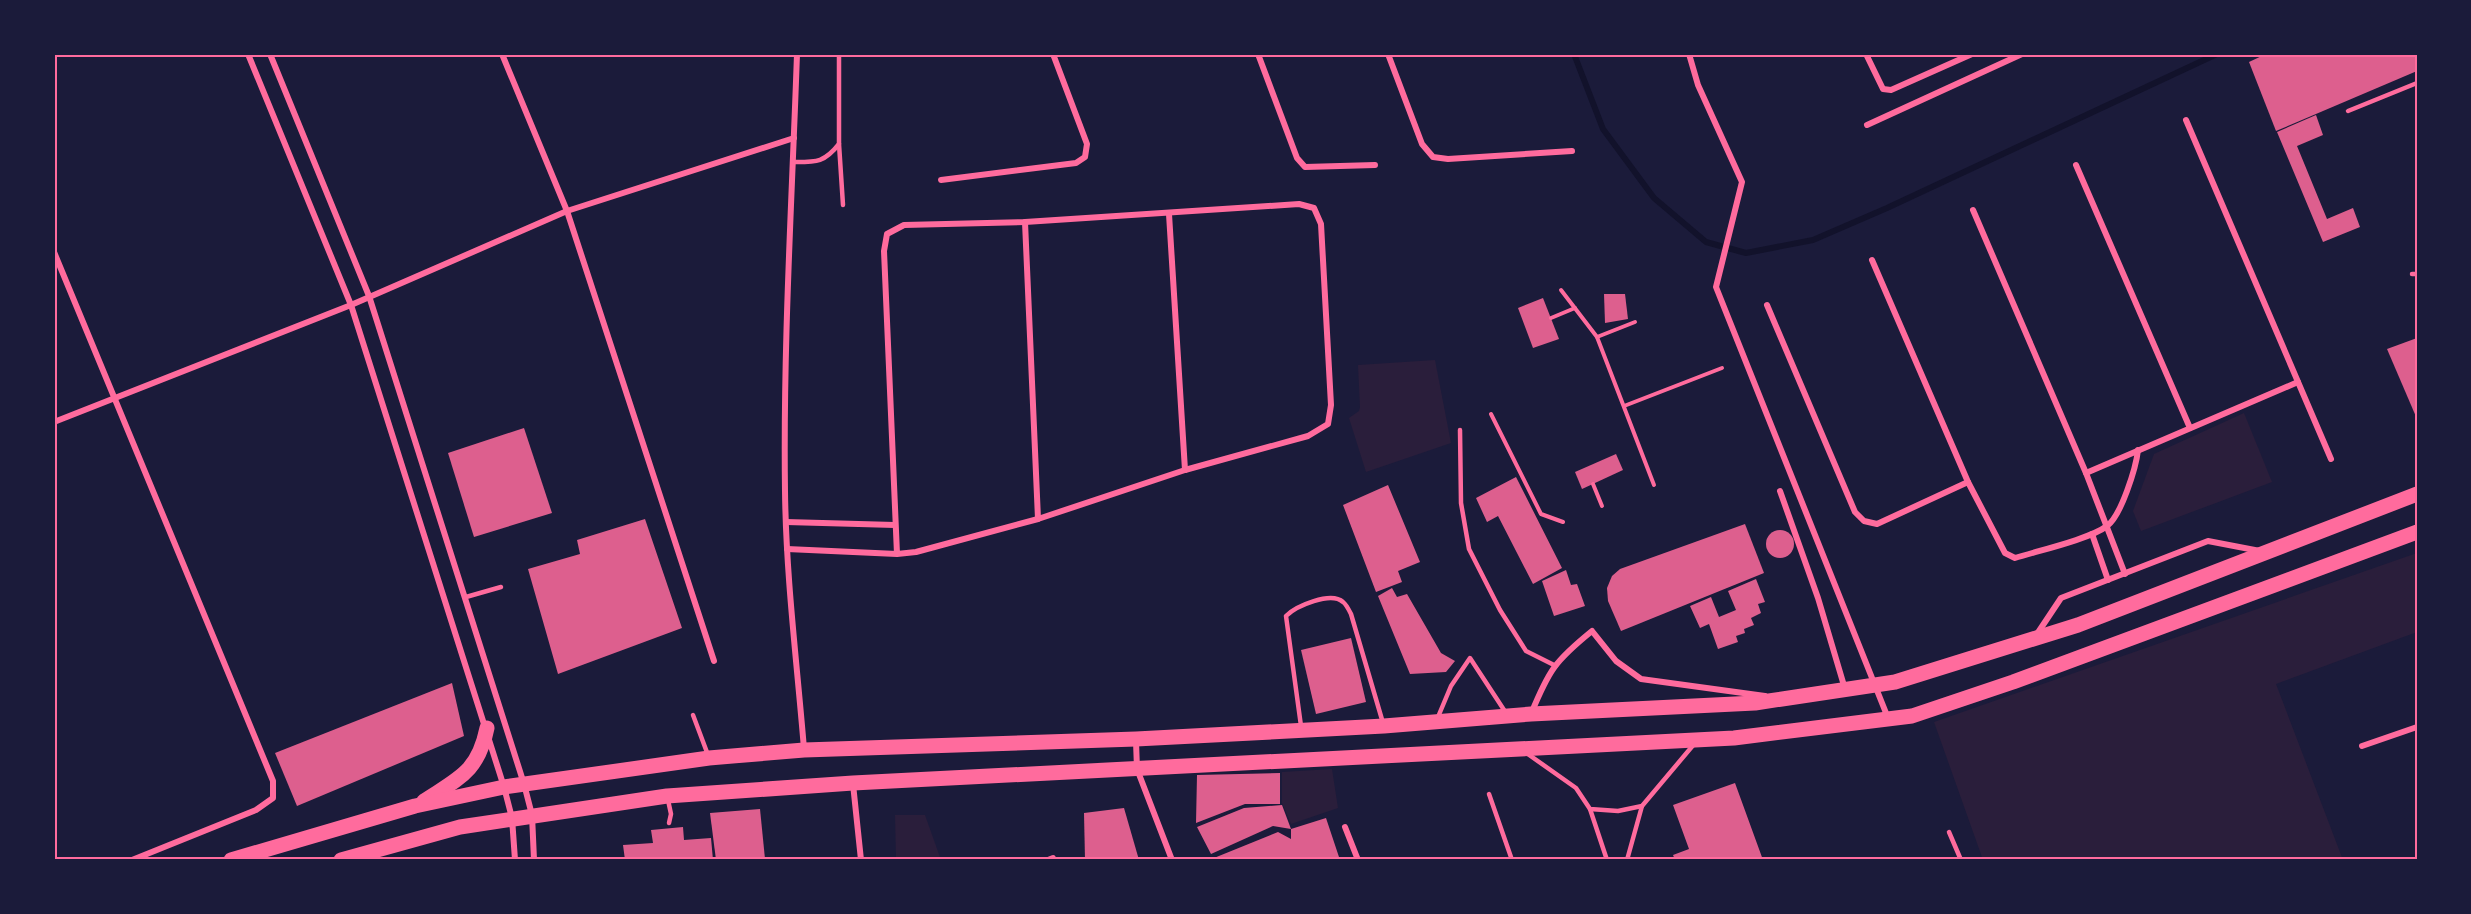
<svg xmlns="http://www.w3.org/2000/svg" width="2471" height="914" font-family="Bitter,serif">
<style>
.green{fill:#2a1e3b}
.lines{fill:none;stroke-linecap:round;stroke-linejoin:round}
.stream{stroke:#12122b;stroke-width:6}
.building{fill:#dd5f8e}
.path{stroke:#ff6b9d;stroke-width:4}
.service{stroke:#ff6b9d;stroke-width:4.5}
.minor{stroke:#ff6b9d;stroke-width:6}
.primary{stroke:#ff6b9d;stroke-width:15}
.neatline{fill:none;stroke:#ff6b9d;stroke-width:2}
</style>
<rect width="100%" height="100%" fill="#1b1b3a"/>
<g class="green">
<path d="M1435,360L1451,443L1366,472L1349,418L1359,411L1360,407L1358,365Z"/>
<path d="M2244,413L2272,482L2141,531L2133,511L2154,454Z"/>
<path d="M2417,553V632L2276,684L2343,860H1983L1934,722Z"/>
<path d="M1332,769L1338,808L1291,824L1282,803V772Z"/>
<path d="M895,815H925L941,860H896Z"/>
</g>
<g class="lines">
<path class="stream" d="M1574,54L1603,129L1654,198L1706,242L1746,253L1813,240L1887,208L2217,54"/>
</g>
<g class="building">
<path d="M2266,54H2417V71L2276,131L2249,62Z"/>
<path d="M2316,115L2323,135L2297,146L2327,219L2353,208L2360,227L2323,242L2277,132Z"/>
<path d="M1604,294H1625L1628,319L1605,323Z"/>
<path d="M1543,298L1559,339L1533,348L1518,308Z"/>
<path d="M2417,338V419L2387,349Z"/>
<path d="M524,428L552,513L474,537L448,453Z"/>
<path d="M1616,454L1623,470L1582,489L1575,472Z"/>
<path d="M1516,477L1562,568L1533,584L1498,516L1487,522L1476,498Z"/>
<path d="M1388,485L1420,562L1398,571L1402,582L1376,592L1343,505Z"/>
<path d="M645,519L682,628L558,674L528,569L580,554L577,540Z"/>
<path d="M1745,524L1764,573L1621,631L1608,601L1607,588L1612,576L1620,569Z"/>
<circle cx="1780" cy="544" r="14"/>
<path d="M1566,570L1571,585L1577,584L1585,606L1554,616L1542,581Z"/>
<path d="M1756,579L1765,602L1758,604L1761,613L1751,618L1754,625L1744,629L1745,633L1736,636L1738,642L1718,649L1709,624L1700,628L1690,606L1711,597L1719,617L1736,610L1728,591Z"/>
<path d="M1392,588L1397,597L1407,594L1441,653L1455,661L1446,672L1410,674L1378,596Z"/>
<path d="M1351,638L1366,702L1316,714L1301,650Z"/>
<path d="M452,683L464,736L297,806L275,753Z"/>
<path d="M1280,773V804H1245L1196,823L1197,775Z"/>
<path d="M1735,783L1763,860H1675L1673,855L1689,849L1673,805Z"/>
<path d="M1282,805L1291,829L1273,826L1211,854L1197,827L1244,808Z"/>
<path d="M1124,808L1139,860H1085L1084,813Z"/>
<path d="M760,809L765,859L716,860L710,813Z"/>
<path d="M1326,818L1340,860H1209L1278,832L1291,839V829Z"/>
<path d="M683,827L684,840L711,838L713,860H625L623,845L653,843L651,830Z"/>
</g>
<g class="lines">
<g class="path">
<path d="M1561,290L1597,337L1654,485"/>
<path d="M1551,318L1575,308"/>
<path d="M1597,337L1635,322"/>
<path d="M1624,406L1722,368"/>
<path d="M1491,414L1541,514L1563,522"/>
<path d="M1593,484L1602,506"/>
</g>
<g class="service">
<path d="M839,54V144L843,205"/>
<path d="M2348,111L2417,83"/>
<path d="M793,162C816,162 824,163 839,144"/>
<path d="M2412,274H2417"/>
<path d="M1460,430L1461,503L1469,549L1500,610L1526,651L1554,665"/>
<path d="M466,597L501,587"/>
<path d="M693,715L708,755"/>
<path d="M1438,717L1451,686L1470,658L1506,713"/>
<path d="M1301,726L1286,616C1296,606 1331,591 1343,602C1346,604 1349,610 1351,614L1383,723"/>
<path d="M1525,752L1576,788L1590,809L1618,811L1642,806L1695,743"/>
<path d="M1489,794L1512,860"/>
<path d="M668,800L671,814L669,823"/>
<path d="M1590,809L1607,860"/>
<path d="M1949,832L1961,860"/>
<path d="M1627,860L1642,806"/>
</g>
<g class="minor">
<path d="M248,54L351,305L504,787L512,818L515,860"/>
<path d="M270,54L369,296L524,784L532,815L534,860"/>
<path d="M502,54L567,211L714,661"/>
<path d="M797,54C792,199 783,345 785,491C786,577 797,663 804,749"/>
<path d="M1258,54L1297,158L1305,167L1375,165"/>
<path d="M1388,54L1422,144L1433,157L1448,159L1572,151"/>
<path d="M1689,54L1698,85L1742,182L1716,287L1888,718"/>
<path d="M1866,54L1883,89L1891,90L1972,54"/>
<path d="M2186,120L2331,459"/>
<path d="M1867,125L2022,54"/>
<path d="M2076,165L2190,428"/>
<path d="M941,180L1076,163L1085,157L1087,144L1053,54"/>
<path d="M1973,210L2086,473L2125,574"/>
<path d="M1169,214L1185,470"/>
<path d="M1025,222L1038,519"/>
<path d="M54,252L273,781V798L256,810L132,860"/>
<path d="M1872,260L1968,482L2005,553L2015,558C2037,551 2090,539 2107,526C2121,516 2136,468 2138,450"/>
<path d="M1767,305L1855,512L1864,521L1877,524L1968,482"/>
<path d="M54,422L351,305L567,211L794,138"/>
<path d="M2086,473L2298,382"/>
<path d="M1780,491L1818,598L1845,689"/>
<path d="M786,522L895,525"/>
<path d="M2092,534L2108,580"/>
<path d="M787,549L897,554L916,552L1038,519L1185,470L1308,436L1328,424L1331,405L1321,224L1314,208L1299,204L1025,222L904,225L887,234L884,251L897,554"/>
<path d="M2037,634L2061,598L2208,541L2260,551"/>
<path d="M1531,714C1549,670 1555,661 1592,631L1616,661L1641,679L1765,696"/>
<path d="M1136,741L1137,769L1172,860"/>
<path d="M2362,746L2417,727"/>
<path d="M853,784L861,860"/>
<path d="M1345,827L1358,860"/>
<path d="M1048,860L1053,858"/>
</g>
<g class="primary">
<path d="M424,801C459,778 478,772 487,728"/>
<path d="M231,860L415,806L504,787L709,758L804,750L1136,739L1384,726L1531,714L1755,703L1895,682L2078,625L2417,494"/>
<path d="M341,860L460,827L667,796L853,783L1734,738L1912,716L2013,682L2417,532"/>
</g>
</g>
<rect width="2471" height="914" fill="none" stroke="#1b1b3a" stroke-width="111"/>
<rect x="56" y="56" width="2360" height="802" class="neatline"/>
</svg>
